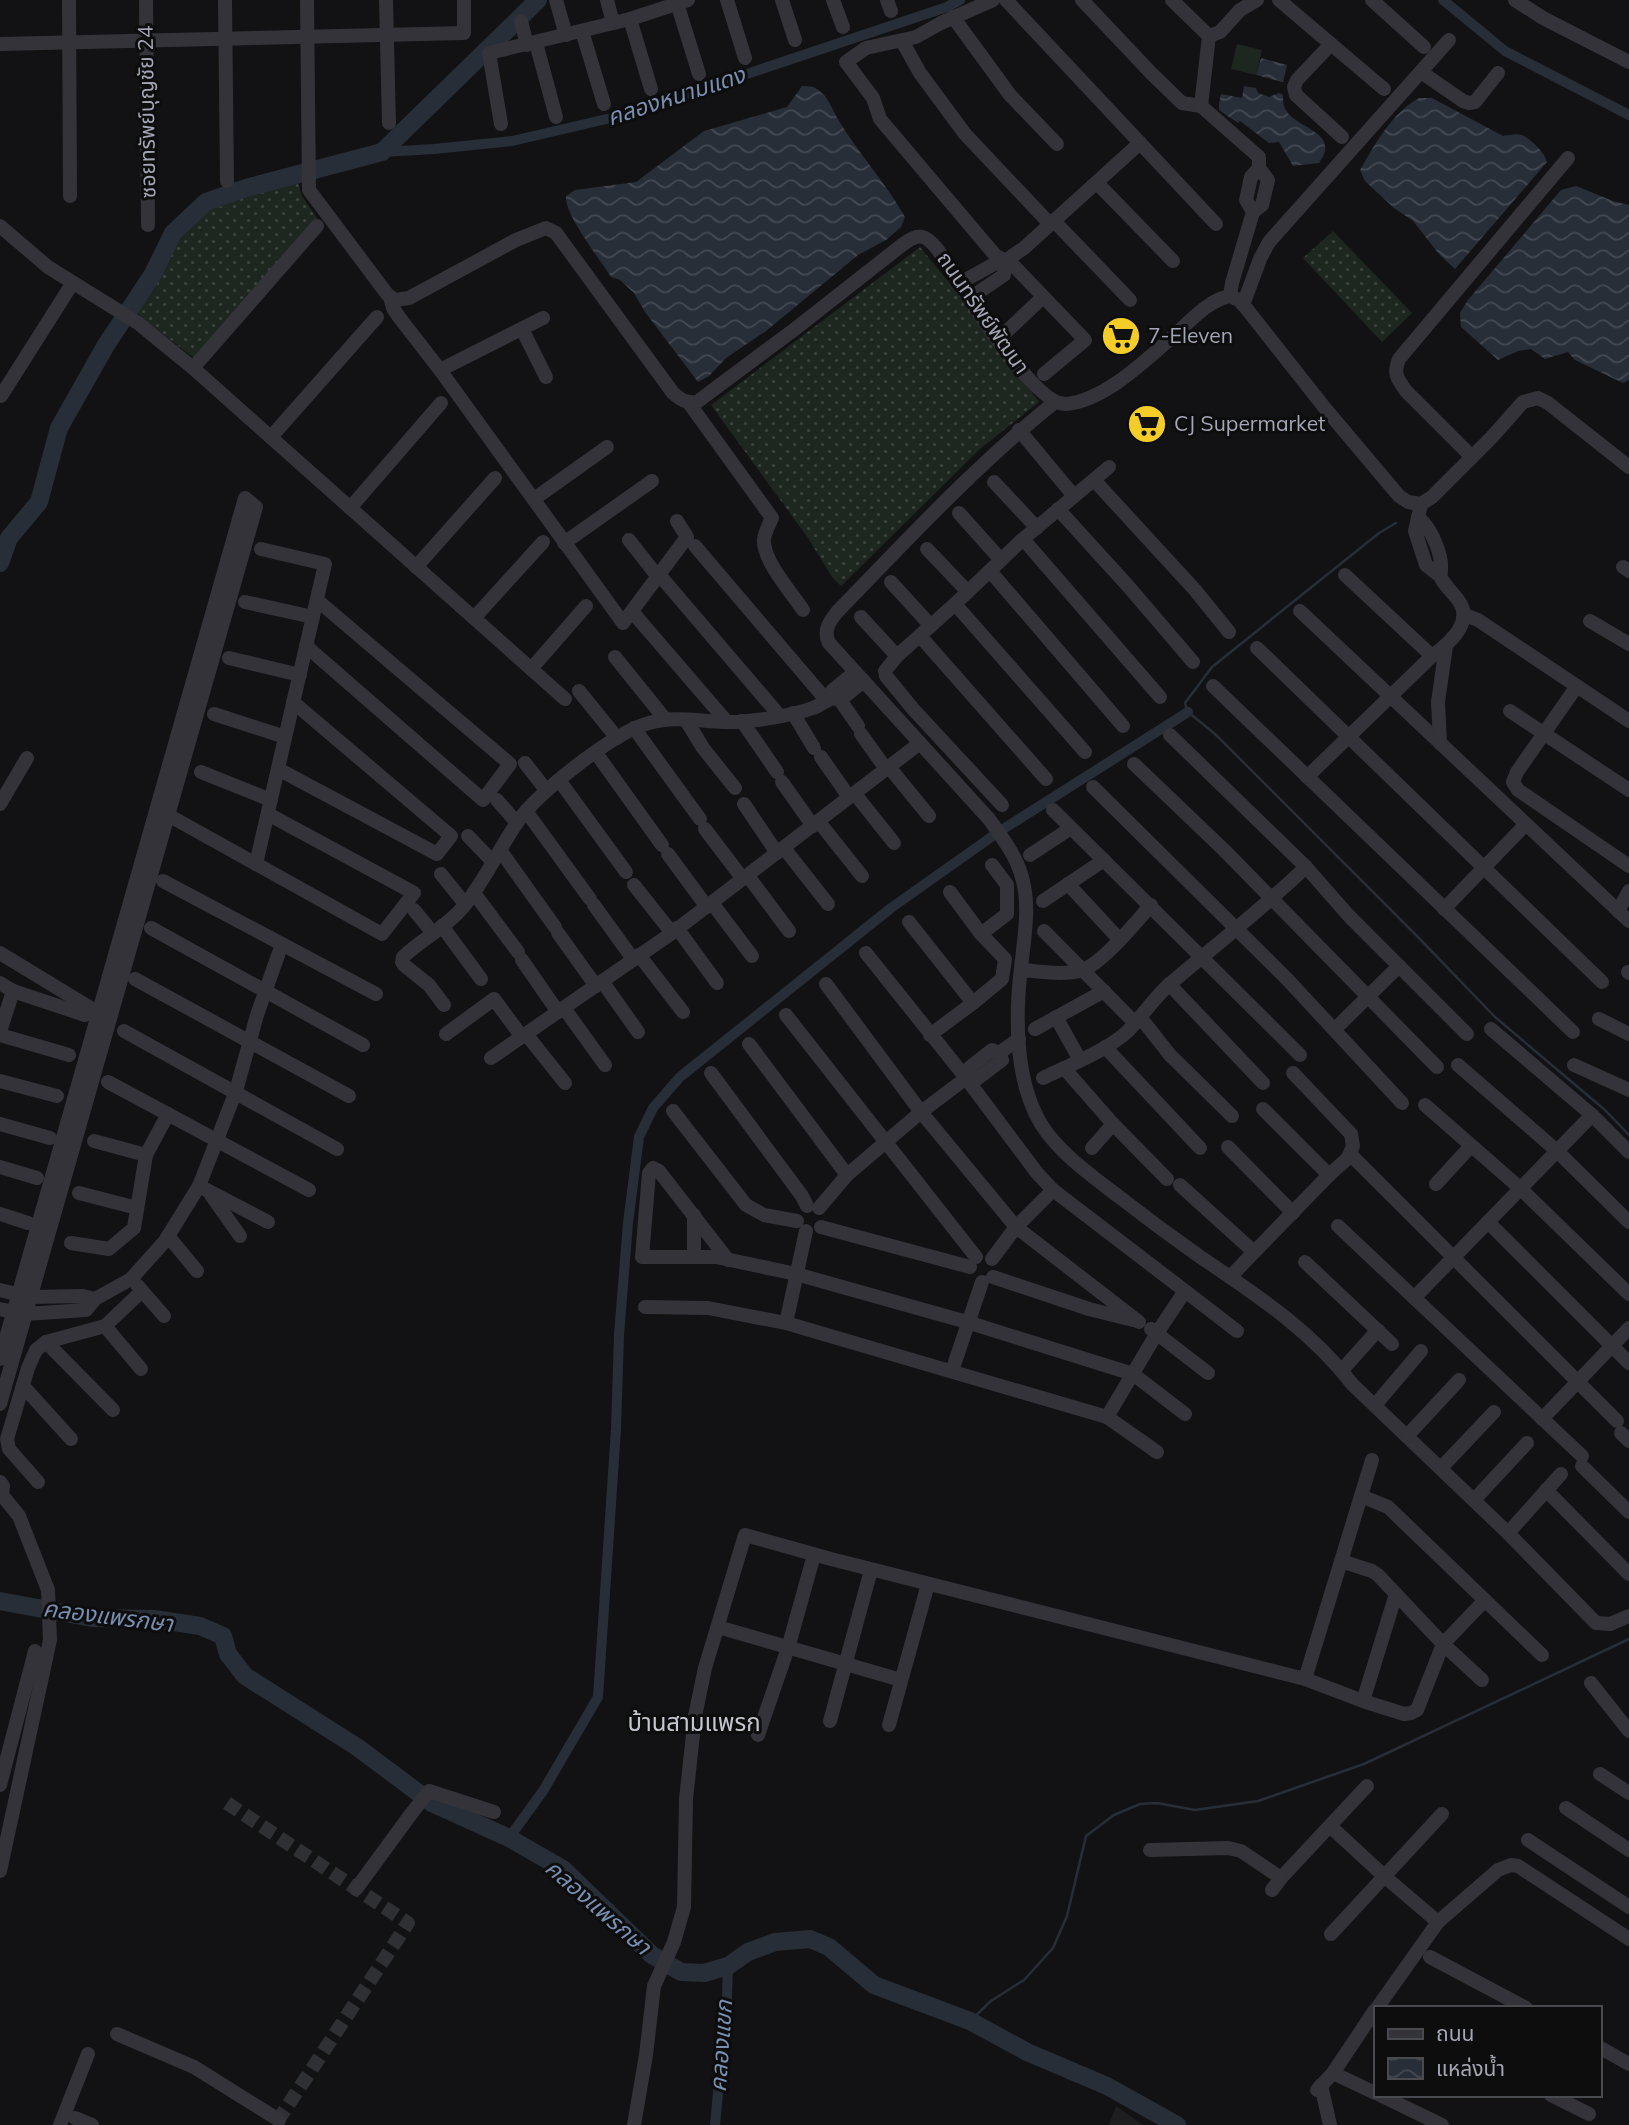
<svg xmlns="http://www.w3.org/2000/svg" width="1629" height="2125" font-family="Mulish,'Noto Sans Thai',sans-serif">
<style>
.built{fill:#1e1e21}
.grass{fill:url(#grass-dots)}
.pitch{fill:#1e2620}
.water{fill:url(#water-waves)}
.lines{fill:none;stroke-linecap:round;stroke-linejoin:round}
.stream{stroke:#282e37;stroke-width:2.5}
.canal{stroke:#282e37;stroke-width:10}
.river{stroke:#282e37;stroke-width:18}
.minor-tunnel{stroke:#2f3034;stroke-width:14;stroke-dasharray:14 7;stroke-linecap:butt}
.minor{stroke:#333339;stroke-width:14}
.labels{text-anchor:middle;stroke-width:6;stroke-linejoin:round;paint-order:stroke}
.street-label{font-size:21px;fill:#a3a6b4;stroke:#0d0d0e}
.poi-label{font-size:21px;fill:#a3a6b4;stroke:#0d0d0e;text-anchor:start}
.water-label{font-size:23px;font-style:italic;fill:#798fb1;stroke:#0d0d0e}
.quarter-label{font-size:24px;fill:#c4c6d0;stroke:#0d0d0e}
</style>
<defs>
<pattern id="grass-dots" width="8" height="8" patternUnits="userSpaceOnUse" patternTransform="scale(1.75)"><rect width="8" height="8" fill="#1e2620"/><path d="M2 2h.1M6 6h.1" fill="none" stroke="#3c423e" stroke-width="1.8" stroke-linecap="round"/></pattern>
<pattern id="water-waves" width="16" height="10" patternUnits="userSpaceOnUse" patternTransform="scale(1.75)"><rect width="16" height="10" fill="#282e37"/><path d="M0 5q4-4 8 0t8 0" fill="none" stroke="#444952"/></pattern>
</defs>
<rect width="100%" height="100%" fill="#121214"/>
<path class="built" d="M1116,2106L1143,2125H1109Z"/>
<g class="grass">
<path d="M298,183L302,196L317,218L194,358L135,312L177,238L200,213L233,200Z"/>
<path d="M1333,231L1412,313L1382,342L1303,258Z"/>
<path d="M920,247L965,302L1039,402L980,449L841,586L832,577L808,538L711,405Z"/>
</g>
<path class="pitch" d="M1237,44L1262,50L1256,75L1231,69Z"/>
<g class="water">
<path d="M1261,58L1287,65L1283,82L1256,75Z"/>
<path d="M802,86C807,86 813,86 817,89C829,97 832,110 839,121C859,154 886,183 905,217L901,227L886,240L858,255L766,331L726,358L709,376L698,382L645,312L634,293L620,280L611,277C600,259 564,214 566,196L575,190L636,182L704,131L787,107Z"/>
<path d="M1244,86L1256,88L1258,93L1269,97L1279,93L1283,95C1283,96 1283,104 1284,106C1291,129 1343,130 1319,163L1293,166L1279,142L1269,143L1240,121L1238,123L1219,110V104L1221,94L1242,98Z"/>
<path d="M1419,98H1432L1503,136C1509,135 1516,133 1522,135C1531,139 1545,153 1547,162L1455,269L1439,254L1413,221L1394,208L1365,181L1360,170C1376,143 1391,114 1419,98Z"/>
<path d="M1576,186L1613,201L1629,205V380L1623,383L1575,360L1568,352L1545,359L1531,349L1518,351L1498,360L1461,327L1460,313L1468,300L1561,190Z"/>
</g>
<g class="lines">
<g class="stream">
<path d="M1396,523L1379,533L1212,667L1185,703L1188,712L1215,734L1417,936L1495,1017L1605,1110L1629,1135"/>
<path d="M970,2021L991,2001L1024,1980L1053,1948L1067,1916L1086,1836L1114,1815L1140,1804L1157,1803L1195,1810L1258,1801L1364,1764L1629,1639"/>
</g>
<g class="canal">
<path d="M1443,0L1505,51L1629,115"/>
<path d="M382,152L434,149L512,141L624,115L947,7L960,0"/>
<path d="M509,1838L543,1791L598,1697L616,1429L619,1335L628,1223L639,1137L653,1108L680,1077L891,908L997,833L1188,712"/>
<path d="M715,2125L727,1997L728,1966"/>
</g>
<g class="river">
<path d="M0,563L9,538L39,502L59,428L106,345L153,274L173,233L206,202L246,188L382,152L538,0"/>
<path d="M0,1601L92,1618L154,1619L200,1626L223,1636L228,1654L245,1676L357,1747L432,1803L509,1838L563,1869L652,1955L681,1972L704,1973L728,1966L748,1952L775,1942L810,1939L829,1947L874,1985L970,2021L1027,2052L1107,2086L1177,2125"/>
</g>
<path class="minor-tunnel" d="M227,1803L408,1923L275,2125"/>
<g class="minor">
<path d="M69,0L70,196"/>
<path d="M146,0L148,225"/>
<path d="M225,0L227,181"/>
<path d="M307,0L309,190L387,294L395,300L409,298L516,240L546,228L556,233L673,393C681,400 686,403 697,402L795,329L902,245C918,233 925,233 938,250C957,279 1033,406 1066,404C1103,401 1144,362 1170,339C1188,324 1207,300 1230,296L1239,300L1246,308L1324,407L1399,496L1408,502L1421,504L1432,497L1492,437L1523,402L1538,398L1548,403L1629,467"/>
<path d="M386,0L389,123"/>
<path d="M556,0L566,35"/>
<path d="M607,0L613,23"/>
<path d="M727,0L745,58"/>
<path d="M782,0L795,40"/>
<path d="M833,0L843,27"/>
<path d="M887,0L891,11"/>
<path d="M993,0L941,23L916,37L866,48L846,62L873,98L880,119L995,255L1013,265L1085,340L1044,374"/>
<path d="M1006,0L1216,224"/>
<path d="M1082,0L1152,74L1182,103L1201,106L1209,36L1220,32L1240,10L1257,0"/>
<path d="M1172,0L1209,36"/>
<path d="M1279,0L1384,89"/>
<path d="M1372,0L1424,47"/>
<path d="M1515,0L1543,18L1629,62"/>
<path d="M677,3L699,74"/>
<path d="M953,17L1010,95L1057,144"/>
<path d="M630,19L651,89"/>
<path d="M521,21L527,45"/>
<path d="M582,31L604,104"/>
<path d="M902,41L920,73L965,134L1050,224"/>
<path d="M536,43L556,117"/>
<path d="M0,44L464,33V0"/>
<path d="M1331,44L1297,80L1294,87L1296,95L1342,137"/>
<path d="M1421,72L1463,101L1469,103L1475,102L1498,73"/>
<path d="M1201,106L1259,157V168L1268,180L1262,205L1253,212L1232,283L1230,296"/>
<path d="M501,124L489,53L630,19L688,0"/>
<path d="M1097,183L1173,261"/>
<path d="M1253,212L1246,200L1251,177L1259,168"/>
<path d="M1054,221L1130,300"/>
<path d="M0,226L48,267L138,323L193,368L565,699"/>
<path d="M1005,261L1024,248L1140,143"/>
<path d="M960,283L994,264L1005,261L1004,275L970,298"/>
<path d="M390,297L393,308L399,317L440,370L623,623L687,537L677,521"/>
<path d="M1243,305L1260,259L1269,242L1449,40"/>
<path d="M522,329L546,377"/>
<path d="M1007,331L1043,297"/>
<path d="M193,368L317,226"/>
<path d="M440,370L543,318"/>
<path d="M1,396L72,284"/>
<path d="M1055,402C976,465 907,540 837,612C829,622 823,631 829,643L989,819C1001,836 1015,854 1021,874C1031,904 1024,938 1021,968C1015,1016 1015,1081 1041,1124C1059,1153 1092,1176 1118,1196C1145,1217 1172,1237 1199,1256C1255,1294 1311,1330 1353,1385L1508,1533L1596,1623L1610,1624L1629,1616"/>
<path d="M689,403L772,518C769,524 765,532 764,539C762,560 792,593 803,610"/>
<path d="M1019,430L1074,496"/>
<path d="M271,437L377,317"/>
<path d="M1472,457L1406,391C1397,378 1393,374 1399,359L1568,158"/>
<path d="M1094,480L1195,590L1229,632"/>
<path d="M994,482L1037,528"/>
<path d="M534,499L607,447"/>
<path d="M350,508L441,403"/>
<path d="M1058,509L1128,586L1193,662"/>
<path d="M959,513L1001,560"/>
<path d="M1418,517C1432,529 1445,558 1440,576L1426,565L1415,531L1421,504"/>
<path d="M1023,539L1160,697"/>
<path d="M629,540L658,577"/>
<path d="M564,543L652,481"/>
<path d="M695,546L827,701"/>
<path d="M927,549L968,592"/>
<path d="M416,567L495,478"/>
<path d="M1623,567L1629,571"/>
<path d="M990,571L1123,726"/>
<path d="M1345,575L1432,656"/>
<path d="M662,578L779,715"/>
<path d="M891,582L931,626"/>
<path d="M245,602L313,617"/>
<path d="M955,604L1085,752"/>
<path d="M1300,611L1629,921"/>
<path d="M635,615L727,722"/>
<path d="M1465,615L1478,620L1629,721"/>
<path d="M861,617L897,656"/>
<path d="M474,618L543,542"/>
<path d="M1590,621L1629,644"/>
<path d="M920,636L1046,779"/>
<path d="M306,646L483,800L510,764L317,600"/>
<path d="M1257,648L1602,982"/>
<path d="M615,657L665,719"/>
<path d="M229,658L300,675"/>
<path d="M531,669L586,606"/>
<path d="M1213,686L1573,1032"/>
<path d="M1577,686L1517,772L1513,782L1518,790L1629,866"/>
<path d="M579,691L617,738"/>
<path d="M831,698L832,691L855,672"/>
<path d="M840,700L858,726"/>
<path d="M1510,711L1629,790"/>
<path d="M793,713L814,748"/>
<path d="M214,714L285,737"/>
<path d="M686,720L703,748L735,788"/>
<path d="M742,721L777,772"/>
<path d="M634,728L700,819"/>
<path d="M861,734L886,769"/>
<path d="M1170,735L1306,867L1349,916L1467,1034"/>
<path d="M1440,743L1438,702L1446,646"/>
<path d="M596,753L662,845"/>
<path d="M821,757L849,797"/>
<path d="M525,763L546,790"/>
<path d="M1134,764L1224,850L1437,1067"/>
<path d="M889,767L929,816"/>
<path d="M278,769L437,854L451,836L293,702"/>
<path d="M201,772L271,800"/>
<path d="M1307,777L1432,656C1447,645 1473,624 1460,603C1454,593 1445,587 1440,576"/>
<path d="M559,780L626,872"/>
<path d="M782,782L813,826"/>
<path d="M1093,787L1287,979L1402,1103"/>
<path d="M855,794L894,843"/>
<path d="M497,800L517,823"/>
<path d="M0,804L27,758"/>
<path d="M744,804L777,853"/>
<path d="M1002,805L913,709L886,676L885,671L897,656L955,604L1023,539L1109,467"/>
<path d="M1053,810L1300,1055"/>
<path d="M526,811L590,899"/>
<path d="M168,815L382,934L414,893L268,814"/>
<path d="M819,822L862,876"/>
<path d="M705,829L743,879"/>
<path d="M468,836L493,862"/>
<path d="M784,848L828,904"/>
<path d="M500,850L555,927"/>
<path d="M668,854L707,907"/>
<path d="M1030,855L1071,828"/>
<path d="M256,864L325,564L261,549"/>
<path d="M441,874L465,904"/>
<path d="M748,876L789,931"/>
<path d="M163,881L376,994"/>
<path d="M1068,884L1119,939"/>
<path d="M634,885L672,933"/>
<path d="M474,893L518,952"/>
<path d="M1043,901L1104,860"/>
<path d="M712,903L752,956"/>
<path d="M594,905L633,959"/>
<path d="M1444,909L1526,824"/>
<path d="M414,910L433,933"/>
<path d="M1618,911L1629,891"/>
<path d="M909,922L973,1003"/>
<path d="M442,926L481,979"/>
<path d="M151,928L363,1045"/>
<path d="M677,928L717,983"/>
<path d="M1044,931L1135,1023"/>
<path d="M558,933L596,986"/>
<path d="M981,934L1007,914V885L992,865"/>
<path d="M0,953L97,1012"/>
<path d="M866,953L966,1078L1037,1173L1053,1190L1185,1291"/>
<path d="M639,955L683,1012"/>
<path d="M522,960L558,1012"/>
<path d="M1021,970C1039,971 1064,976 1082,970C1102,964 1136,922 1151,905"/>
<path d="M1628,972L1629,973"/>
<path d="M135,979L349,1096"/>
<path d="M602,981L638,1032"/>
<path d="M0,983L13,991"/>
<path d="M826,984L921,1112L1016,1227L1139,1322"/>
<path d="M1169,984L1263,1083"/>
<path d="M444,1005L429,985L404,965L402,962L403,957C422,939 447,927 464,906C485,880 499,849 518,821C540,791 614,732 649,723C673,716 699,721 723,722C747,723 791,716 813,708C819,706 825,701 831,698L840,700L864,681"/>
<path d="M564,1008L605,1065"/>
<path d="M786,1015L976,1257"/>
<path d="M1056,1017L1080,1060"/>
<path d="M1140,1017L1170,1055L1232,1116"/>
<path d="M1599,1019L1629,1034"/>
<path d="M1035,1029L1104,991"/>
<path d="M1335,1029L1399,966"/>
<path d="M1491,1029L1592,1115L1629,1152"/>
<path d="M124,1031L337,1149"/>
<path d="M0,1032L13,991L85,1015"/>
<path d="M446,1034L494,999L522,1037"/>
<path d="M526,1034L565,1083"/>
<path d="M0,1035L69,1055"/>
<path d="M930,1035L973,1003L1002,979L1005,959L981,934L950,892"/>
<path d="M749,1044L847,1175"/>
<path d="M1105,1047L1200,1148"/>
<path d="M491,1058L672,933L920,743"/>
<path d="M1458,1065L1557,1151L1592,1115"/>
<path d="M1574,1065L1629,1090"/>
<path d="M1064,1068L1113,1124L1167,1179"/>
<path d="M711,1073L802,1196L807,1206"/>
<path d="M1293,1073L1351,1134L1353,1146L1348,1158"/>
<path d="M969,1076L977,1079L1002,1060L999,1053"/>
<path d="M1043,1078C1068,1066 1108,1050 1128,1031C1143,1016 1154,997 1171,983C1216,945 1263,908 1306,867"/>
<path d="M0,1081L57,1096"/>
<path d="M108,1082L309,1190"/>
<path d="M1425,1105L1521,1189L1629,1294"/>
<path d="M1263,1109L1329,1175"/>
<path d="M673,1111L746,1205L764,1215L797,1221"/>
<path d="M0,1124L50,1138"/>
<path d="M94,1141L146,1155"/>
<path d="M1228,1147L1293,1213"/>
<path d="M1092,1148L1113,1124"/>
<path d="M0,1167L37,1178"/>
<path d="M1436,1184L1471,1146"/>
<path d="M1180,1185L1254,1252"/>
<path d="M199,1186L268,1222"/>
<path d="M79,1193L137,1208"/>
<path d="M211,1195L240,1236"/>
<path d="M819,1208L847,1175L921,1112L969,1076V1068L992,1050L999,1053L1019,1039"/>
<path d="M0,1214L28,1223"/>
<path d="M694,1215V1257"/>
<path d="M1488,1222L1629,1363"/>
<path d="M1338,1226L1582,1456"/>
<path d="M821,1227L970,1267"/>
<path d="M168,1236L197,1271"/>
<path d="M71,1243L109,1249L134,1228L146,1155L168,1114"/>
<path d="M992,1259L1016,1227L1053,1190"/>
<path d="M728,1260L659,1171L653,1168L649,1173L642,1257H716L796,1274L967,1322L1133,1374L1185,1414"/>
<path d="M1305,1262L1392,1344"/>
<path d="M993,1277L1089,1309L1133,1320"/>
<path d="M1230,1277L1329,1175L1348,1158L1353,1157L1617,1421"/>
<path d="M137,1285L164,1316"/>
<path d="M0,1290L30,1297L83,1296L95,1299L86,1310L25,1314L0,1309"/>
<path d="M1414,1298L1557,1151L1629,1222"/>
<path d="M95,1299L131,1279L165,1241L199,1186L236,1091L257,1015L282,944"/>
<path d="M645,1307L708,1308L786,1323L1107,1417L1157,1333L1185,1291L1237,1331"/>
<path d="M786,1323L806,1231"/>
<path d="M105,1326L141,1369"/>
<path d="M1151,1329L1208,1373"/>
<path d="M46,1342L113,1410"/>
<path d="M0,1359L245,498L256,507L0,1404"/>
<path d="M1342,1370L1378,1330"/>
<path d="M952,1371L982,1282"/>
<path d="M23,1386L71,1439"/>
<path d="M1375,1405L1421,1351"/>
<path d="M1107,1417L1157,1452"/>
<path d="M1542,1419L1629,1328"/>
<path d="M1621,1433L1629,1441"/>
<path d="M1407,1436L1459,1380"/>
<path d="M1582,1466L1629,1512"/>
<path d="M1441,1468L1494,1412"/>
<path d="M0,1482L3,1486L2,1495L19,1516L48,1590L50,1640L0,1871"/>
<path d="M38,1482L9,1449L7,1439L28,1368L36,1350L46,1342L105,1326L142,1291"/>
<path d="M1546,1490L1629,1574"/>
<path d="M1361,1496L1388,1507L1542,1655"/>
<path d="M1474,1500L1527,1443"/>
<path d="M1508,1533L1561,1474"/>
<path d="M1341,1561L1372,1571L1378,1575L1443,1644L1482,1680"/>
<path d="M718,1627L901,1680"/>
<path d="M1305,1679L1363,1701L1404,1714L1411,1713L1417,1710L1443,1644L1485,1600"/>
<path d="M1591,1683L1629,1731"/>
<path d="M1363,1701L1396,1594"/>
<path d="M830,1721L871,1570"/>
<path d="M889,1725L928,1584"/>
<path d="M758,1735L788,1648L814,1555"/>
<path d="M1600,1774L1629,1793"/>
<path d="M0,1785L35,1651"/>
<path d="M1566,1808L1629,1850"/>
<path d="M1330,1826L1384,1876L1438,1922"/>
<path d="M1528,1840L1629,1907"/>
<path d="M1150,1850L1228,1848L1241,1851L1281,1878L1367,1786"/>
<path d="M356,1889L411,1814L429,1791L494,1812"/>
<path d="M1272,1890L1281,1878"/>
<path d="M1331,1934L1442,1814"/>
<path d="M1430,1957L1526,2008"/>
<path d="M1377,2008L1438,1922L1498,1870L1511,1865L1518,1866L1629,1939"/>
<path d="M117,2034L194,2067L279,2120"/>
<path d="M1599,2047L1629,2064"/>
<path d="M1333,2073L1375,2093"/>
<path d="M1321,2085L1330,2125"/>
<path d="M1317,2090L1333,2073L1375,2010"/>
<path d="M1380,2095L1442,2125"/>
<path d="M1551,2095L1589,2114"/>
<path d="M75,2118L92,2125"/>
<path d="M60,2125L88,2054"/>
<path d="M634,2125L646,2055L654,1986L674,1942L684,1907L686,1799L695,1716L705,1668L745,1535L831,1559L1305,1679L1372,1460"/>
</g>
</g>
<defs>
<g id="supermarket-disc" transform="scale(2.0125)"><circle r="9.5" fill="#f4cd29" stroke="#0d0d0e"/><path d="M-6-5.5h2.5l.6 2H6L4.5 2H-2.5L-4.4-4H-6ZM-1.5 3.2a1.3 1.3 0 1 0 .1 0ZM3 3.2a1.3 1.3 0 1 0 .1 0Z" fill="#111"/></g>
</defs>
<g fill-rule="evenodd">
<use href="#supermarket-disc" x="1121" y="336"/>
<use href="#supermarket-disc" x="1147" y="424"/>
</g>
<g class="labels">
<g class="street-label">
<text transform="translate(147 112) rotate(-91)" y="7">ซอยทรัพย์บุญชัย 24</text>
<text transform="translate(983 313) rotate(55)" y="7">ถนนทรัพย์พัฒนา</text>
</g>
<g class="poi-label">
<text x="1148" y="343">7-Eleven</text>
<text x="1174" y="431">CJ Supermarket</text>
</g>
<g class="water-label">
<text transform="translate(676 96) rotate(-18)" y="8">คลองหนามแดง</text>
<text transform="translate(108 1616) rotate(7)" y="8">คลองแพรกษา</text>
<text transform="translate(598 1907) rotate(41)" y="8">คลองแพรกษา</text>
<text transform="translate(721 2046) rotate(-86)" y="8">คลองแขก</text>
</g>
<g class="quarter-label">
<text x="694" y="1731">บ้านสามแพรก</text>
</g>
</g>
<rect x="1374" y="2006" width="228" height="91" fill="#0d0d0e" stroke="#494a50" stroke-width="2"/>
<rect x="1388" y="2029" width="35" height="10" fill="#333339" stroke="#494a50" stroke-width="2"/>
<text x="1436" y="2041" font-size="21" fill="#a3a6b4">ถนน</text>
<rect x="1388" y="2058" width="35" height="21" fill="url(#water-waves)" stroke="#494a50" stroke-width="2"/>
<text x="1436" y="2076" font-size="21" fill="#a3a6b4">แหล่งน้ำ</text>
</svg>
